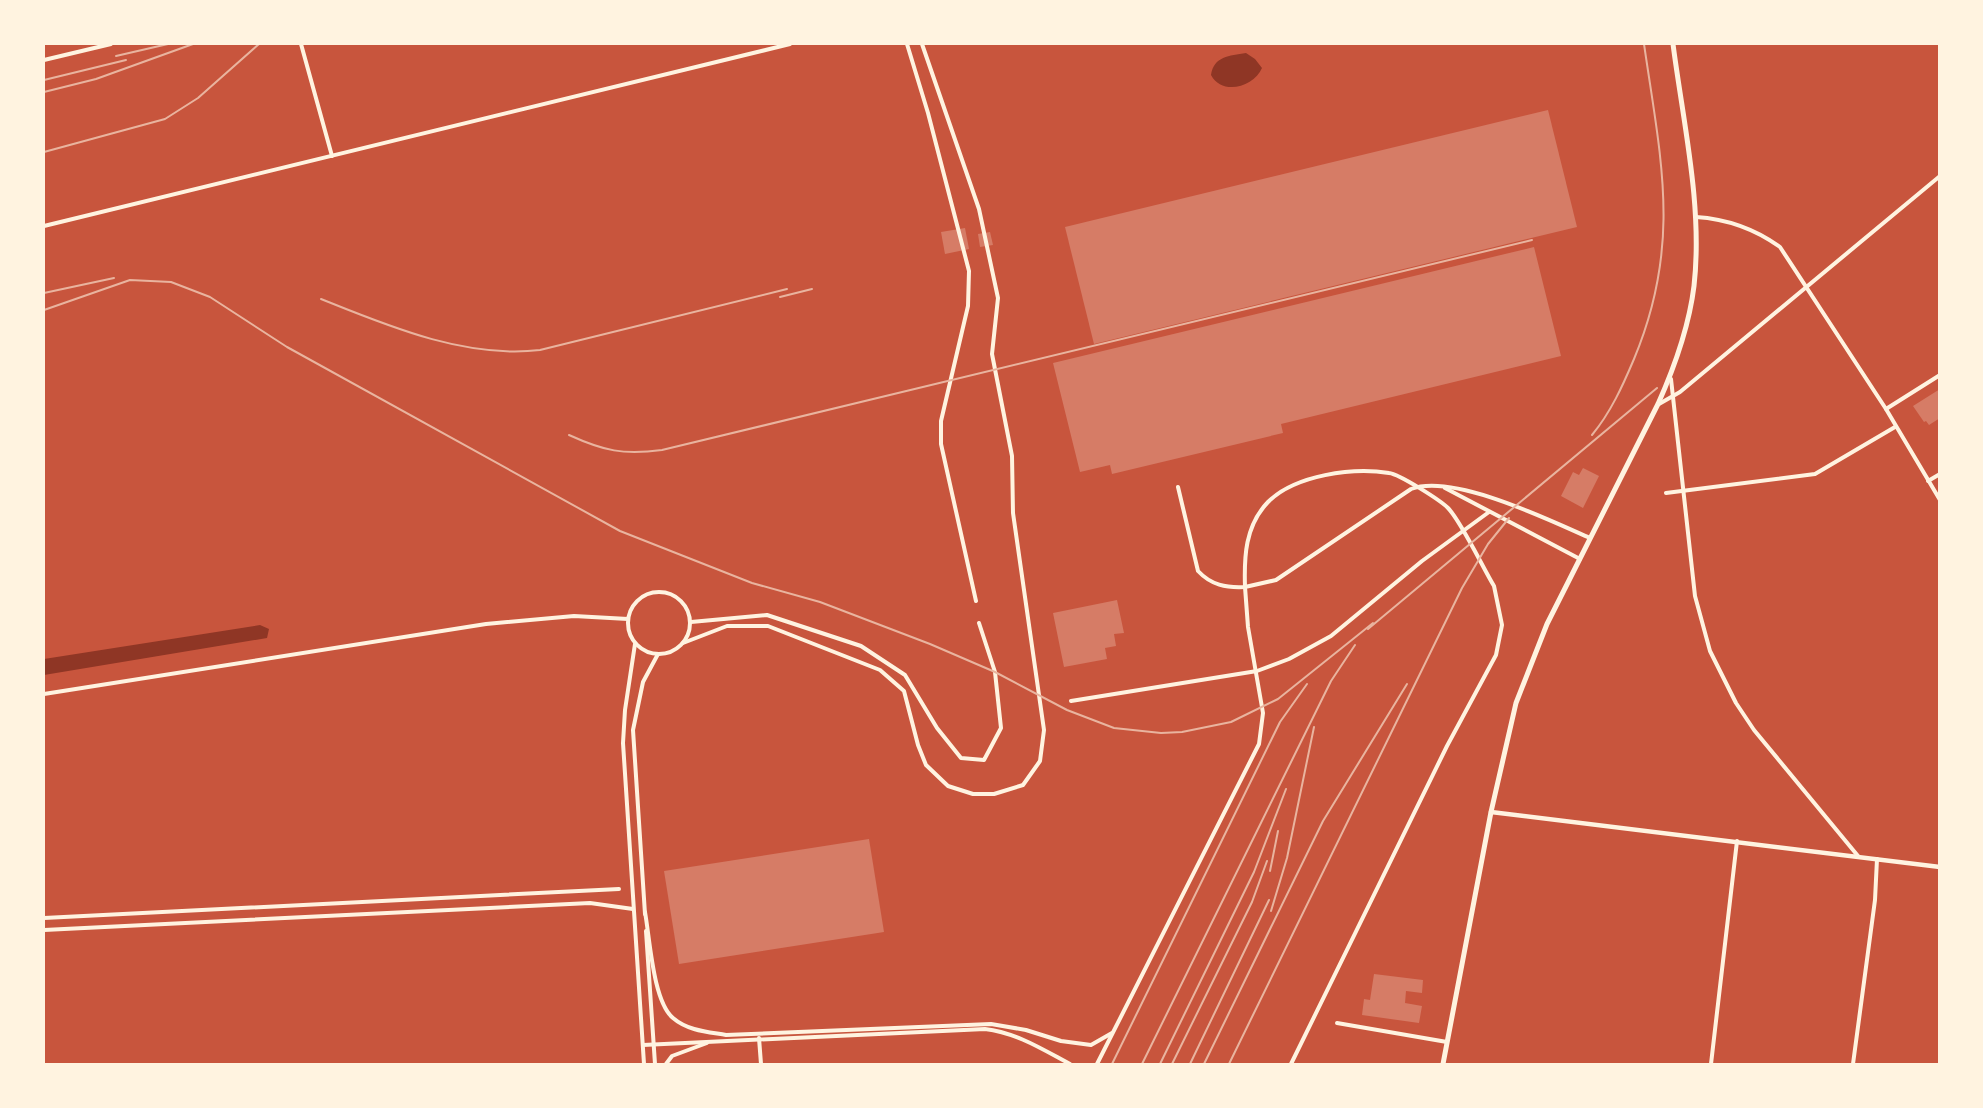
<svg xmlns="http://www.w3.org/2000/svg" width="1983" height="1108" font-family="Signika,sans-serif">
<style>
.water{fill:#8f3625}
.building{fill:#d67c66}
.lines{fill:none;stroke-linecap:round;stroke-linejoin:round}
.minor{stroke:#fff3e0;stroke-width:4}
.tertiary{stroke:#fff3e0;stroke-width:4.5}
.primary{stroke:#fff3e0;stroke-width:5}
.rail{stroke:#e9b49f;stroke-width:2}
</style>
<rect width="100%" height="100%" fill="#c8553d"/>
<g class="water">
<path d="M1246,53L1255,59L1262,68C1254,87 1222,96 1211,75C1214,56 1229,56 1246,53Z"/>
<path d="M260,625L269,629L267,638L44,675V659Z"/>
</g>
<g class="building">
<path d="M1548,110L1577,227L1094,344L1065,227Z"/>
<path d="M965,228L969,249L945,254L941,232Z"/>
<path d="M990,232L993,245L980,247L978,234Z"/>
<path d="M1534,247L1561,356L1281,424L1283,433L1112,474L1110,465L1080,472L1053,363Z"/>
<path d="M1940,389V418L1929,425L1926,421L1924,422L1913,406Z"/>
<path d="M1583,468L1599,476L1583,508L1561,496L1573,472L1579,475Z"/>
<path d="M1117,600L1124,633L1114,634L1116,646L1105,648L1107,659L1064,667L1053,613Z"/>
<path d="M869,839L884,932L679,964L664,871Z"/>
<path d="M1374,974L1423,980L1422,993L1406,991L1405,1003L1422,1006L1419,1023L1362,1015L1364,999L1370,1000Z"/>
</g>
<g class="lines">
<g class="minor">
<path d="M301,44L332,156"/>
<path d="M907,44L928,113L969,271L968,306L941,421V444L976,601"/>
<path d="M44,60L111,44"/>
<path d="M1696,217C1727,219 1755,229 1780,247L1886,409L1940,500"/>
<path d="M44,226L790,44"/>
<path d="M1671,379L1695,596L1710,651L1736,703L1754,730L1858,856"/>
<path d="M1659,404L1680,392L1940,176"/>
<path d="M1886,409L1940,375"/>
<path d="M1928,481L1940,474"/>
<path d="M1178,487L1198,571C1211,585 1226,588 1245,587C1244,557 1245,526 1268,502C1295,475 1353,467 1389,473C1399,474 1440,500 1448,508C1461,521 1483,568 1494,586L1502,625L1496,655L1447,746L1291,1064"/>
<path d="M1445,488L1580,559"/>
<path d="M1666,493L1815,474L1895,427"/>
<circle cx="659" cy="623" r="31"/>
<path d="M691,622L767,615L861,646L905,675L937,728L961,758L984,760L1001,728L995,672L979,623"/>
<path d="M683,643L727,626H768L880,670L904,691L918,745L926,765L948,786L973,794H994L1023,785L1040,761L1044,730L1013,513L1012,456L992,354L998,298L979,209L922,44"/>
<path d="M635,644L625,710L623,743L644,1064"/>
<path d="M44,694L486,624L574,616L628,619"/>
<path d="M1071,701L1257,671L1289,659L1331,636L1422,561L1489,512"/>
<path d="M645,912C650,940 653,1001 673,1018C688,1031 709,1032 726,1035L991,1024L1026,1030L1061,1041L1091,1045L1112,1033"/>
<path d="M645,914L633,730L643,682L658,654"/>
<path d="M44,918L619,889"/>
<path d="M44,930L590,903L633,909"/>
<path d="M646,931L655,1064"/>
<path d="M1337,1023L1447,1042"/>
<path d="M759,1038L761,1064"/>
<path d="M643,1045L985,1029C1017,1033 1042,1049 1070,1064"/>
<path d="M666,1064L672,1056L707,1043"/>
<path d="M1097,1064L1259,744L1263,713L1248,627L1245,587L1276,580L1411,489C1453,473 1549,520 1590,538"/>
<path d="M1711,1064L1737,841"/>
<path d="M1853,1064L1875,900L1877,859"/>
</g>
<path class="tertiary" d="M1491,812L1940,867"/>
<path class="primary" d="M1443,1064L1491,812L1516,703L1547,624L1658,404C1675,366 1689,327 1694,286C1703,206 1683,122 1673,44"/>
<g class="rail">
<path d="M116,56L168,44"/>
<path d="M44,80L126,60"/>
<path d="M44,92L96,79L193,44"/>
<path d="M44,152L165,119L198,98L259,44"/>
<path d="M44,293L114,278"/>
<path d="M780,297L812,289"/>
<path d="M321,299C388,326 466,359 540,350L787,289"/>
<path d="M44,310L130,280L171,282L210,297L287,347L620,531L752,583L820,602L930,644L995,672L1067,710L1114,728L1161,733L1182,732L1231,722L1278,699L1373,623"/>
<path d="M569,435C604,451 623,455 662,450L1532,240"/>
<path d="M1592,435C1611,412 1623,385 1634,359C1682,244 1661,161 1644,44"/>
<path d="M1368,629L1657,388"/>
<path d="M1270,871L1278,831"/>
<path d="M1271,911L1287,858L1314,727"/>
<path d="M1112,1064L1280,722L1307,684"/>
<path d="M1142,1064L1331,681L1355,645"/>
<path d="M1160,1064L1254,872L1286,789"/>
<path d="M1172,1064L1252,902L1267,861"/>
<path d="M1190,1064L1269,900"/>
<path d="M1204,1064L1323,821L1407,684"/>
<path d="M1229,1064L1462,588L1488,544L1509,518"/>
</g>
</g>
<rect width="1983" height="1108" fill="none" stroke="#fff3e0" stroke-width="90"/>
</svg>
